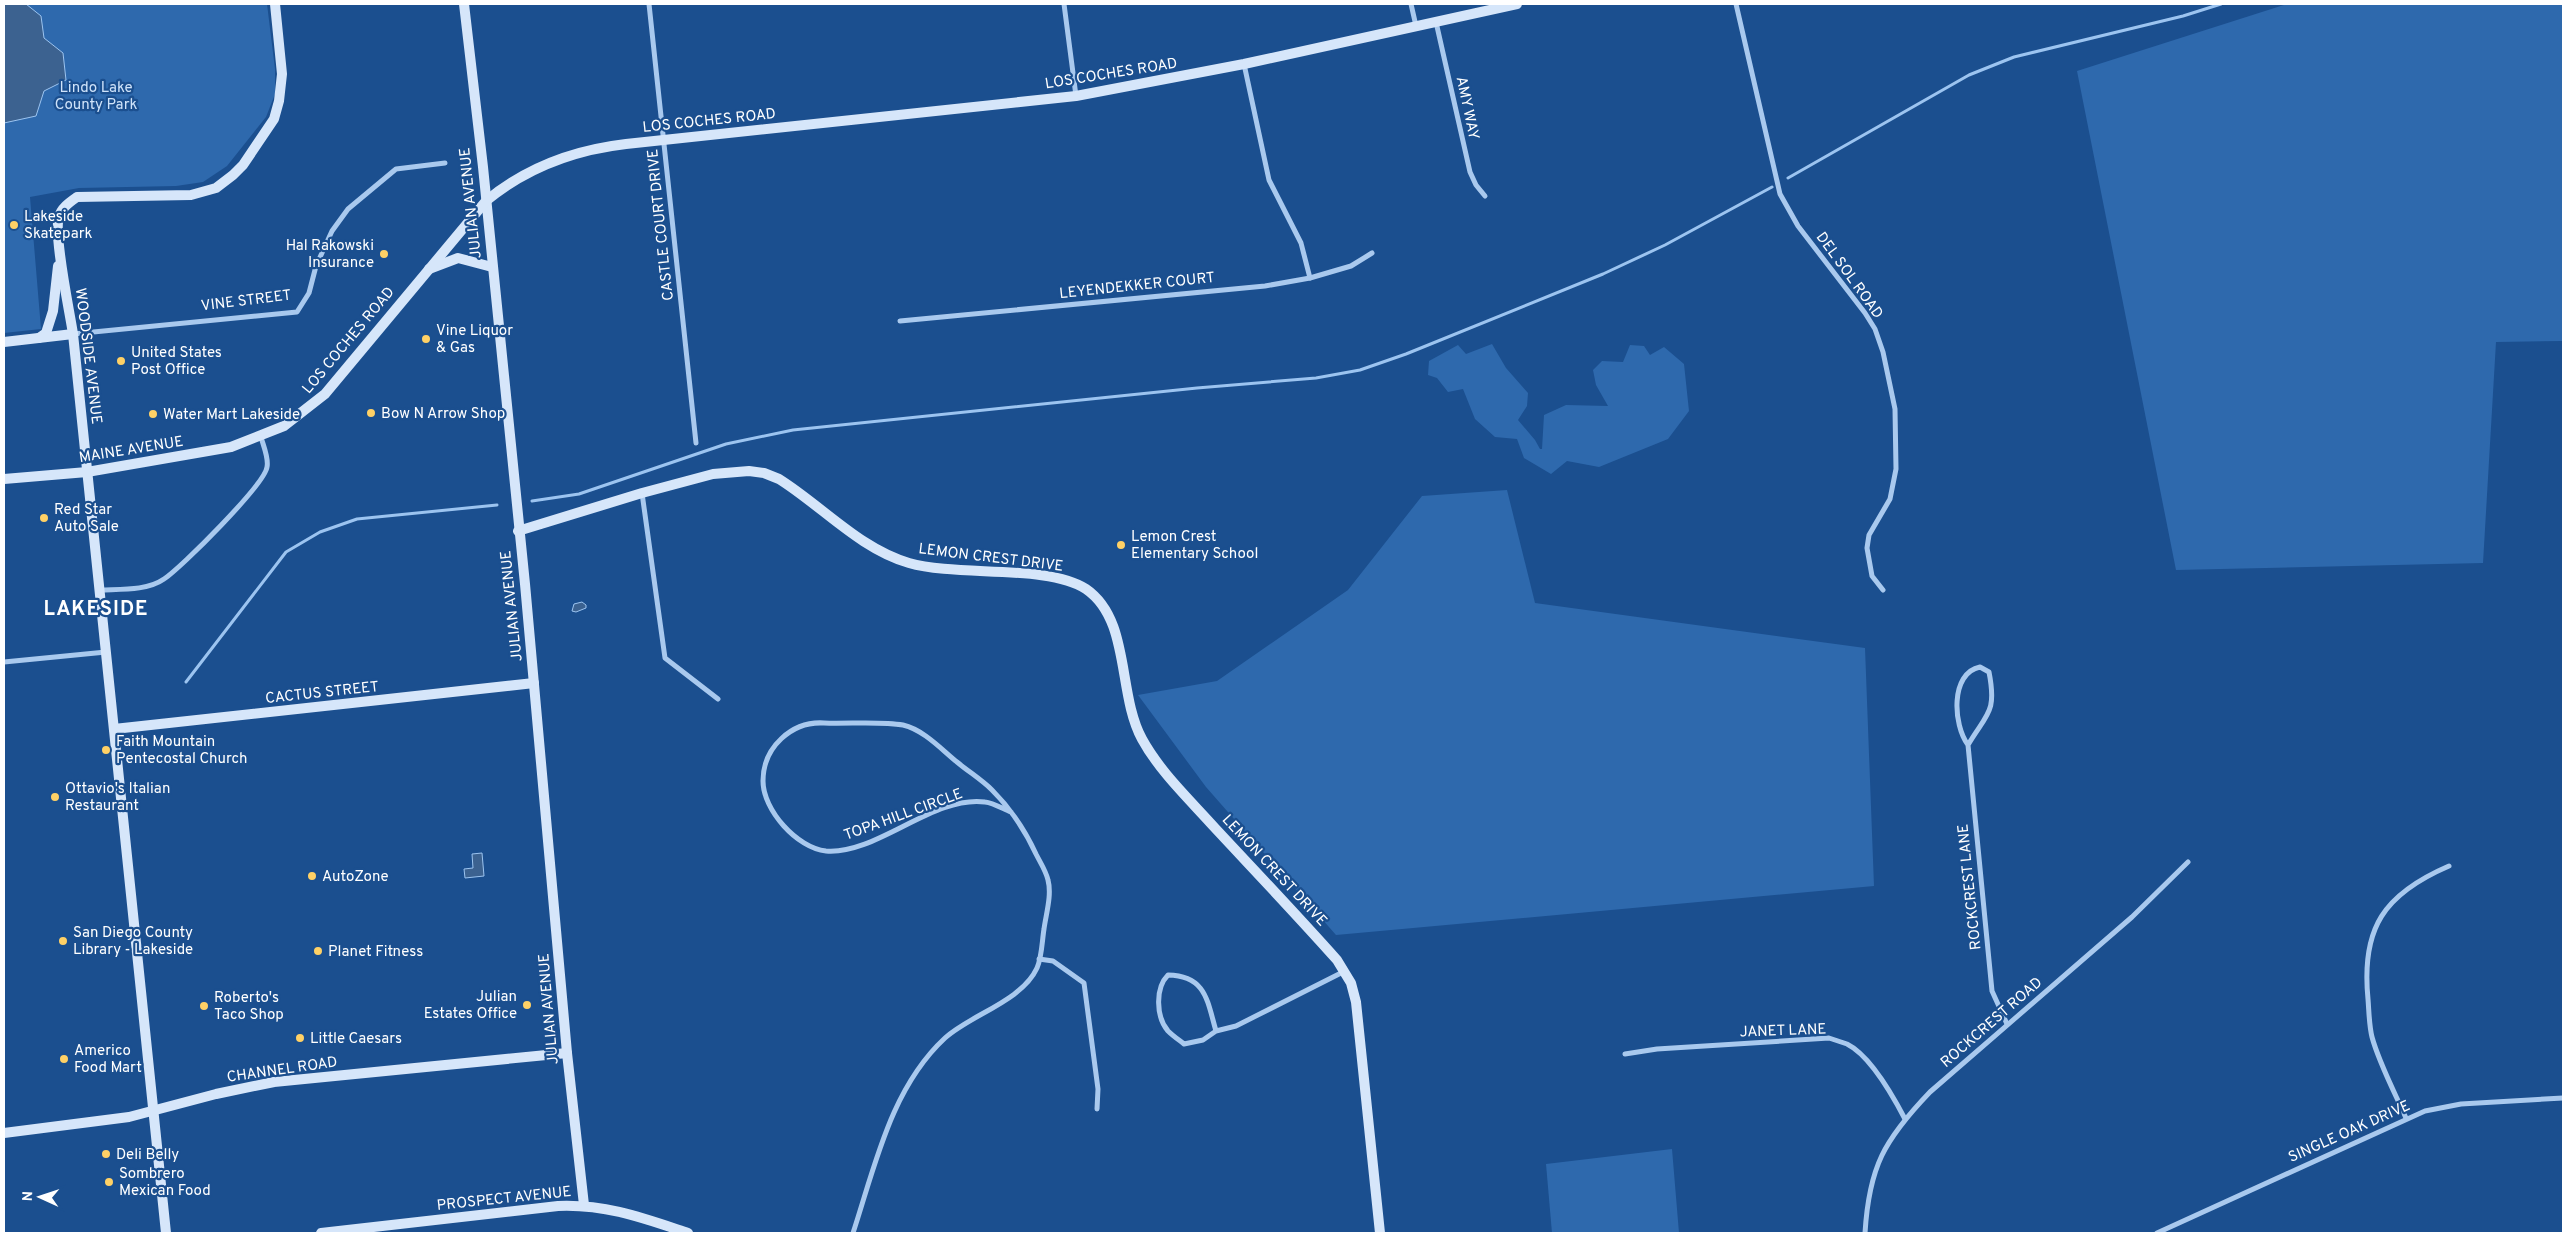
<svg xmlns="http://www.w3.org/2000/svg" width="2567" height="1237" font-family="Overpass,sans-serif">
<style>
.green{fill:#2e69ad}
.water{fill:#3c6290;stroke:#9cc4f0}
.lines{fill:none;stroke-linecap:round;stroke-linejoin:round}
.stream{stroke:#9cc4f0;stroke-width:3}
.street{stroke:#a9c9ee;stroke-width:5}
.secondary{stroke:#d6e6fa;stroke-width:10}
.poi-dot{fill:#ffd166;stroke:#1b4f8f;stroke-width:2}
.labels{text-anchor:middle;stroke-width:4.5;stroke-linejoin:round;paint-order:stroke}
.street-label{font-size:15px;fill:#fff;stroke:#1b4f8f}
.park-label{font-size:15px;fill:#cfe3fa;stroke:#1b4f8f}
.poi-label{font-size:15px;fill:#fff;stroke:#1b4f8f;text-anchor:start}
.district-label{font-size:20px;font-weight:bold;letter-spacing:1px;fill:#fff;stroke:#1b4f8f}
</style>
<rect width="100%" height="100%" fill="#1b4f8f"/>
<g class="green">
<path d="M4,4H267L275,69V94L266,117L227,166L203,182L176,186L79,188L30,197L41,329L4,333Z"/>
<path d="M2287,4H2563V341L2496,342L2483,563L2176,570L2077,71Z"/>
<path d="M1492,344L1506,368L1528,393L1527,406L1518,420L1535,440L1540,449H1542L1544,415L1566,405L1608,406L1596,385L1593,370L1602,361L1623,362L1630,345L1644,346L1650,355L1664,347L1684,364L1689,411L1668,439L1599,467L1567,461L1551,474L1524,458L1517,439L1495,437L1475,419L1463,389L1448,392L1437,378L1428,375L1429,361L1458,345L1466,354Z"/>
<path d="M1507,490L1535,603L1865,648L1874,886L1336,935L1206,787L1138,695L1217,681L1348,590L1422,496Z"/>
<path d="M1672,1149L1679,1233H1552L1546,1164Z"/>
</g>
<g class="water">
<path d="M4,4H26L41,16L44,38L63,53L66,80L44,91L36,116L4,123Z"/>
<path d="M582,602L586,605V608L576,612L572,611L574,604Z"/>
<path d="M482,853L484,876L465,878L464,869L473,868L472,854Z"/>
</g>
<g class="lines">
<g class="stream">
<path d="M1788,178L1969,75L2014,57L2183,16L2221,4"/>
<path d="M532,501L579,494L726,444L793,430L1197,388L1316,378L1360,370L1406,354L1603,274L1665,245L1772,187"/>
<path d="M186,682L286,552L320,532L357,519L497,505"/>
</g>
<g class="street">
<path d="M649,4L696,443"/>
<path d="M1064,4L1076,96"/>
<path d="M1411,4L1416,26"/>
<path d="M1736,4L1780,194L1798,226L1865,313L1875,329L1883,352L1895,409L1896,469L1890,499L1869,535L1867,548L1872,576L1883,590"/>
<path d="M1436,22L1470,172L1476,185L1485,196"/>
<path d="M1244,64L1269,180L1301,243L1310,278"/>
<path d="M900,321L1265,286L1310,278L1351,266L1372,253"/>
<path d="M73,334L297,312L309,293L316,266L332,231L348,209L396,169L445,163"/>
<path d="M642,493L665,658L718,699"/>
<path d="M100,590C120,589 147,591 164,579C181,568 265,484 267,467C269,458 263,445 261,437"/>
<path d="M4,662L106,652"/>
<path d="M1968,745C1953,725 1950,673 1980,667L1989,672C1997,713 1987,713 1968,745L1992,991L2007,1024"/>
<path d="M1039,959L1053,961L1084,983L1098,1089L1097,1109"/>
<path d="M1216,1031C1207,1000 1206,976 1168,975C1155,988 1156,1017 1168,1031C1173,1036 1179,1040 1184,1044L1203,1040L1216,1031L1236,1026L1345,971"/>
<path d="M1625,1054L1657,1049L1829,1038C1835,1040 1841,1042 1847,1044C1871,1056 1893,1096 1905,1119"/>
<path d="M2406,1118C2395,1093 2379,1063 2372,1037C2369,1025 2369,1011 2368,999C2361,928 2384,894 2449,866"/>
<path d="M853,1233C875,1166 891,1088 945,1038C970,1015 1022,1001 1037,968C1042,957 1042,941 1044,929C1046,914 1052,895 1048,880C1046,871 1040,862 1036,854C1025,830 1011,809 992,790C982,780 969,772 957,762C941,749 924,730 903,725C881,721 848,724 824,723C792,721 763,747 763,781C763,810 797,848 826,851C877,855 933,795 985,802C994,803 1003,809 1011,812"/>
<path d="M1865,1233C1869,1167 1884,1140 1930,1092L2132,917L2188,862"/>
<path d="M2157,1233L2425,1111L2461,1104L2563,1098"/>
</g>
<g class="secondary">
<path d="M464,4L483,167L525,584L567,1053L584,1205"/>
<path d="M429,269L458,258L492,267"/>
<path d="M39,338L46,333L53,311L58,266"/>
<path d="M4,342L73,334"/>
<path d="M4,479L87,472L231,447L284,426L325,394L486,201C527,167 574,150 626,144L1076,96L1244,64L1517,4"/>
<path d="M518,531L642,493L713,474L749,471L764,473L779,479C822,506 860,549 909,563C957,577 1048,564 1086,589C1131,620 1117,693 1142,739C1160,772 1190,800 1215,828C1256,872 1297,915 1337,960L1351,983L1356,1002L1380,1233"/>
<path d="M114,729L534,683"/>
<path d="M4,1133L129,1117L216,1094L274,1082L567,1053"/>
<path d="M166,1233L73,334C70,313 53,234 59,217C61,208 70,202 77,197L191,195L216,188L233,175L243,165L274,119L279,101L282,74L275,4"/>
<path d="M321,1233L558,1206C606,1204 643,1218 688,1233"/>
</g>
</g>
<g class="poi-dot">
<circle cx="14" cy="225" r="5"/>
<circle cx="384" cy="254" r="5"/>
<circle cx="426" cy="339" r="5"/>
<circle cx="121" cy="361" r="5"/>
<circle cx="371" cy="413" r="5"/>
<circle cx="153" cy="414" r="5"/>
<circle cx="44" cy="518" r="5"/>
<circle cx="1121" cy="545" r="5"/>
<circle cx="106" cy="750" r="5"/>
<circle cx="55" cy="797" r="5"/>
<circle cx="312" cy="876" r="5"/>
<circle cx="63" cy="941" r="5"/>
<circle cx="318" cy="951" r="5"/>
<circle cx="527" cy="1005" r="5"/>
<circle cx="204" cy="1006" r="5"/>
<circle cx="300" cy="1038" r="5"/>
<circle cx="64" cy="1059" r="5"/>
<circle cx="106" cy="1154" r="5"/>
<circle cx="109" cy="1182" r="5"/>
</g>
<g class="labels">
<g class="street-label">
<text transform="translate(1111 73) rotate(-9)" y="5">LOS COCHES ROAD</text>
<text transform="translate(1468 108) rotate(78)" y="5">AMY WAY</text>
<text transform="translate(709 120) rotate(-6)" y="5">LOS COCHES ROAD</text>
<text transform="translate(470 203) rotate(-96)" y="5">JULIAN AVENUE</text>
<text transform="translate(660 225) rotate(-96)" y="5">CASTLE COURT DRIVE</text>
<text transform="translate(1850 275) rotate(54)" y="5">DEL SOL ROAD</text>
<text transform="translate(1137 285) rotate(-6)" y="5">LEYENDEKKER COURT</text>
<text transform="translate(246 300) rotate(-7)" y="5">VINE STREET</text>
<text transform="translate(348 340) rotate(-50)" y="5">LOS COCHES ROAD</text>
<text transform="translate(89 356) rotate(83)" y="5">WOODSIDE AVENUE</text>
<text transform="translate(131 449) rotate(-9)" y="5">MAINE AVENUE</text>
<text transform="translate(991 557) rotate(7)" y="5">LEMON CREST DRIVE</text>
<text transform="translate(511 606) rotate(-96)" y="5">JULIAN AVENUE</text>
<text transform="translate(322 692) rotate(-6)" y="5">CACTUS STREET</text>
<text transform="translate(903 814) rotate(-20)" y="5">TOPA HILL CIRCLE</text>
<text transform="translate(1275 870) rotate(47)" y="5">LEMON CREST DRIVE</text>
<text transform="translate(1969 887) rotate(-96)" y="5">ROCKCREST LANE</text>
<text transform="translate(548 1009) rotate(-95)" y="5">JULIAN AVENUE</text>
<text transform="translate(1991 1022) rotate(-41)" y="5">ROCKCREST ROAD</text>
<text transform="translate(1783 1030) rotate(-2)" y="5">JANET LANE</text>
<text transform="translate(282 1069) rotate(-8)" y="5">CHANNEL ROAD</text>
<text transform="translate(2349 1131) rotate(-24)" y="5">SINGLE OAK DRIVE</text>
<text transform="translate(504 1198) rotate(-6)" y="5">PROSPECT AVENUE</text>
</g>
<g class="park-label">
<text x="96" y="92">Lindo Lake<tspan x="96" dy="17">County Park</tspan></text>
</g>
<g class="poi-label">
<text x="24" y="221">Lakeside<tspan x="24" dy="17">Skatepark</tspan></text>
<text x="374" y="250" text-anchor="end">Hal Rakowski<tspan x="374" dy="17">Insurance</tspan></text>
<text x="436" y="335">Vine Liquor<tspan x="436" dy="17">&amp; Gas</tspan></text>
<text x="131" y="357">United States<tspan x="131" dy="17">Post Office</tspan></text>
<text x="381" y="418">Bow N Arrow Shop</text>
<text x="163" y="419">Water Mart Lakeside</text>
<text x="54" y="514">Red Star<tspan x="54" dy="17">Auto Sale</tspan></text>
<text x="1131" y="541">Lemon Crest<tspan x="1131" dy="17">Elementary School</tspan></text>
<text x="116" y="746">Faith Mountain<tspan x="116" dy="17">Pentecostal Church</tspan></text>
<text x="65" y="793">Ottavio's Italian<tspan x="65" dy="17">Restaurant</tspan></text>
<text x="322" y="881">AutoZone</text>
<text x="73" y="937">San Diego County<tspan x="73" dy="17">Library - Lakeside</tspan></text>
<text x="328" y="956">Planet Fitness</text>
<text x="517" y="1001" text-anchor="end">Julian<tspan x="517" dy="17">Estates Office</tspan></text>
<text x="214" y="1002">Roberto's<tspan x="214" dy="17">Taco Shop</tspan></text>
<text x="310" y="1043">Little Caesars</text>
<text x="74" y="1055">Americo<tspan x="74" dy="17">Food Mart</tspan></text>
<text x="116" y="1159">Deli Belly</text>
<text x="119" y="1178">Sombrero<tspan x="119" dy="17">Mexican Food</tspan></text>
</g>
<g class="district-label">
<text x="96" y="615">LAKESIDE</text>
</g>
</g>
<rect width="2567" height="1237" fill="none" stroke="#ffffff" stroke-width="10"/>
<g transform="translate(40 1197) rotate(273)" stroke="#1b4f8f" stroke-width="4" paint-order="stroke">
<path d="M0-4L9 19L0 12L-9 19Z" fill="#ffffff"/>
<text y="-8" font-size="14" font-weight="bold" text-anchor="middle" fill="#ffffff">N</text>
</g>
</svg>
